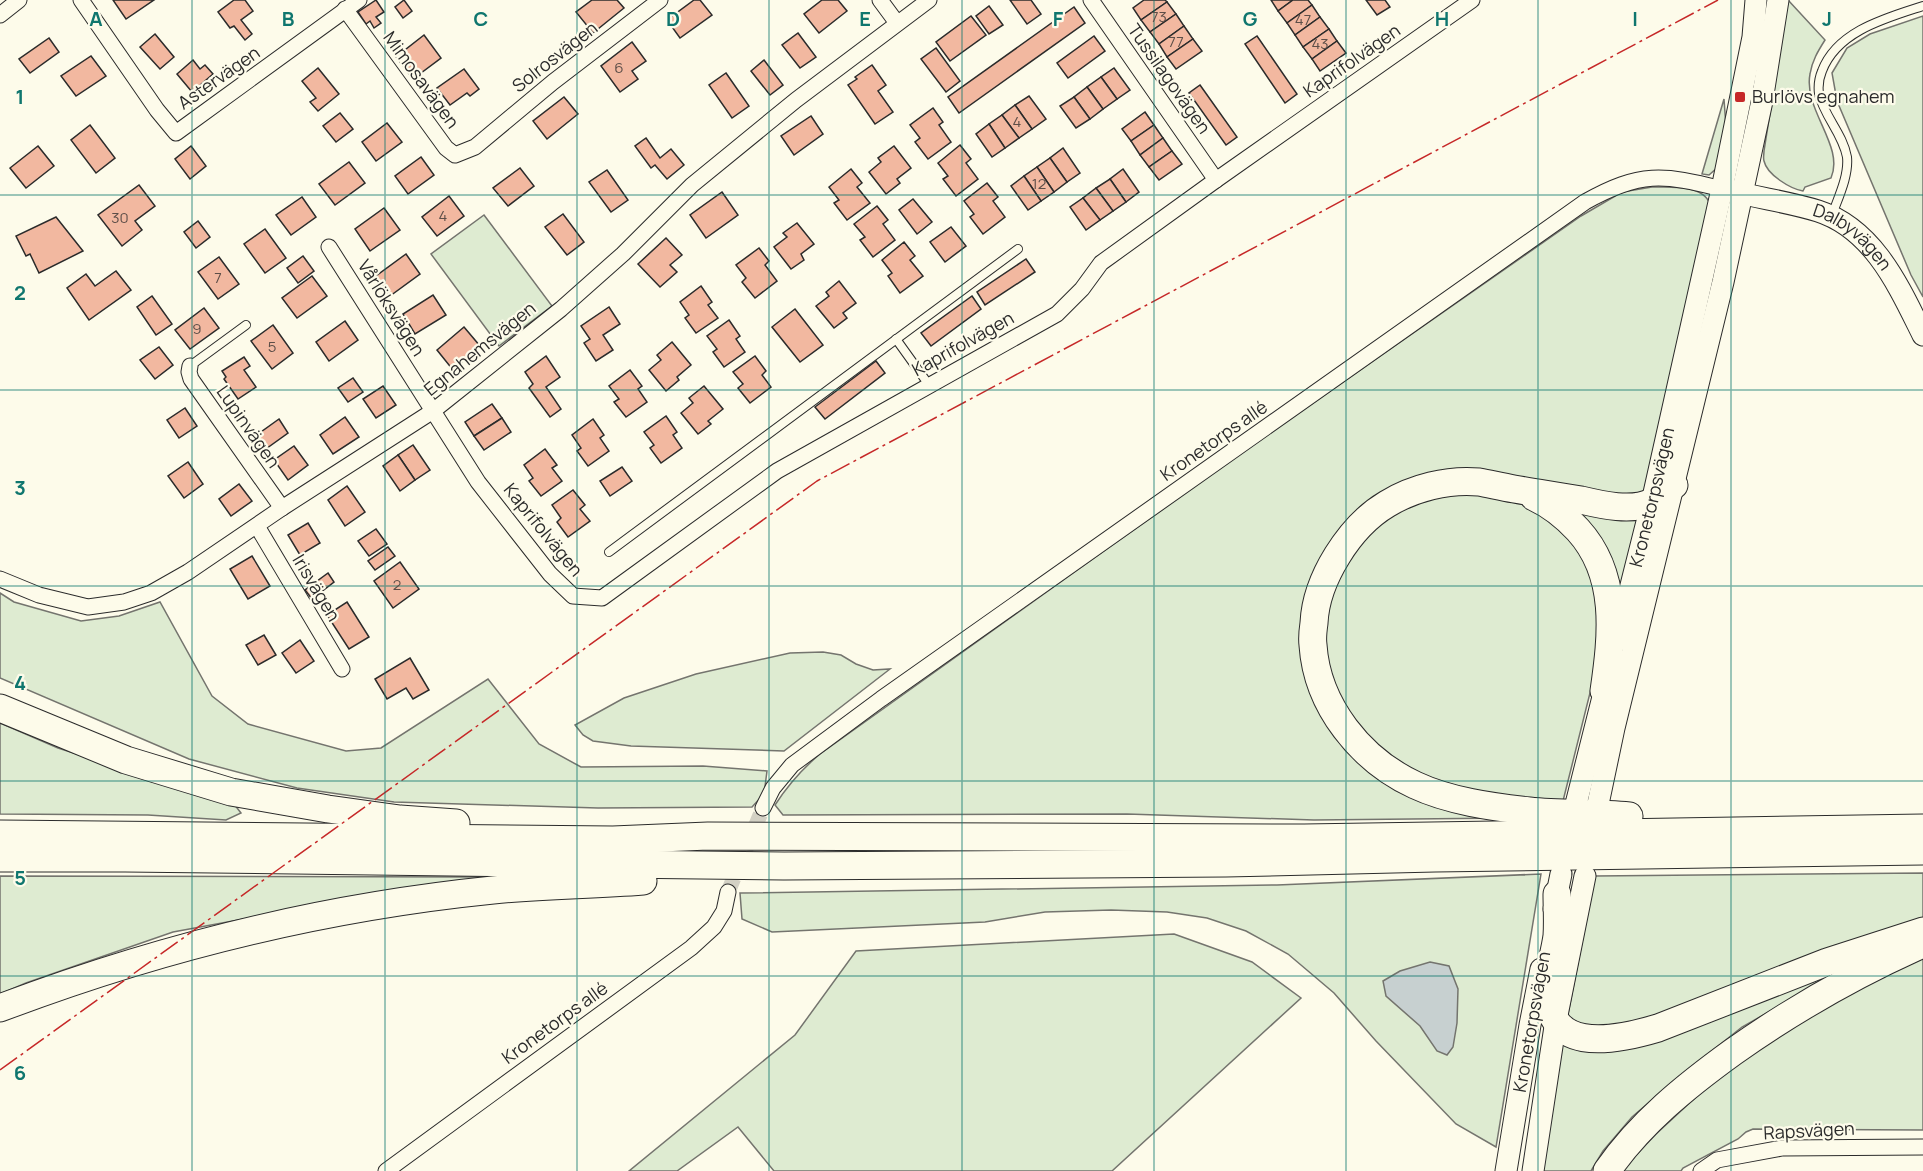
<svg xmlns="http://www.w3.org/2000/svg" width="1923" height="1171" font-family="Manrope,sans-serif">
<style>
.green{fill:#deebd1;stroke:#74746e;stroke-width:1.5}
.water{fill:#c7d0d0;stroke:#74746e;stroke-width:1.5}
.building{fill:#f2b8a0;stroke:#2b2b2b;stroke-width:1.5}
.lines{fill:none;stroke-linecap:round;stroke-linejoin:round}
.street-tunnel{stroke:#d3d1c4;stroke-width:15;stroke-dasharray:15 8;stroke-linecap:butt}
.lane-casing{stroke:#2b2b2b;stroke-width:10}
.street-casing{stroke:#2b2b2b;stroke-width:17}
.secondary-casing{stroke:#2b2b2b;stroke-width:23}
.highway-casing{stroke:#2b2b2b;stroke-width:29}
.lane{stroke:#fdfbea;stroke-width:8}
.street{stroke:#fdfbea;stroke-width:15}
.secondary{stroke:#fdfbea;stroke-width:21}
.highway{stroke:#fdfbea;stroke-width:27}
.power{stroke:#c62828;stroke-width:1.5;stroke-dasharray:21 4.5 3 4.5;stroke-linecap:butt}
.grid{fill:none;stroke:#0f766e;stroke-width:1.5;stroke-opacity:0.55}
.poi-dot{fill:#c62828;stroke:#fdfbea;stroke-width:2}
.labels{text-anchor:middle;stroke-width:4.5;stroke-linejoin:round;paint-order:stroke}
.number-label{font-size:15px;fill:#5d4e48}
.street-label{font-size:18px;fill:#2b2b2b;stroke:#fdfbea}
.poi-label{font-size:18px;fill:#2b2b2b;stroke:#fdfbea;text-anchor:start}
.grid-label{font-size:20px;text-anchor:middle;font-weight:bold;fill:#0f766e;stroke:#fdfbea;stroke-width:4.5;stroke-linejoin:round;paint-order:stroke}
</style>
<rect width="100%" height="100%" fill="#fdfbea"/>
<g class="green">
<path d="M1788,0L1825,40C1818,51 1812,61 1810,74C1803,110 1845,146 1831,178L1805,187L1803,191C1791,189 1767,175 1764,161C1763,158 1764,154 1764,151Z"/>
<path d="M1923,16V297L1911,275L1837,101L1832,73L1847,48L1870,34Z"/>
<path d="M1724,99L1726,127L1718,167L1709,175L1702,174Z"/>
<path d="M1652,187C1669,187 1703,184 1710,204L1648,486L1641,496L1430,478L1311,588L1345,746L1510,818L1314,820L1127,814L783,815L775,805C788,785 802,769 820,754L1224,465L1581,216L1622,192Z"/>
<path d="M484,215L552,306L499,346L431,254Z"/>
<path d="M1465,491L1520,501L1560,526L1588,561L1600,604L1594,677L1563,801L1499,798L1408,772L1347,720L1321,648L1333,581L1378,522L1423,498Z"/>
<path d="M1567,508L1642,515L1619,606Z"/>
<path d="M0,593L14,602L81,621L119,616L160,602L212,696L248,724L346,751L381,748L488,679L539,744L581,767L703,766L767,771L764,794L752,807L598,808L394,802L297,788L189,759L0,678Z"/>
<path d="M823,652L841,655L856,664L873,670L890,669L784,751L631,746L593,741L583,735L575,725L624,698L696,674L790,653Z"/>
<path d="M0,723L58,748L234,804L241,813L226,820L148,815L0,814Z"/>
<path d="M1923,873V922L1635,1028L1589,1029L1567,1019L1595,876Z"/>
<path d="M1541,874L1496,1147L1456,1124L1376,1041L1334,993L1288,954L1246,931L1207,918L1167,912L1111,910L1045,912L985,922L772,932L742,919L740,893L1277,885Z"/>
<path d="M0,876L498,877L352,899L173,932L26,983L0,994Z"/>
<path d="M1174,934L1252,962L1301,998L1112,1171H774L738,1127L677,1171H629L795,1035L856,951Z"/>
<path d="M1923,956V1130L1753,1129L1746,1132L1738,1139L1683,1168L1681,1171H1621L1656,1134L1722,1073L1810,1016L1908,962Z"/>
<path d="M1856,963L1742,1027L1674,1081L1632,1117L1603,1151L1591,1171H1542L1562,1041Z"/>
</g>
<path class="water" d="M1430,962L1449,966L1458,989L1457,1023L1453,1047L1447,1055L1437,1051L1420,1026L1386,996L1383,981L1400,971Z"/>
<g class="building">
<path d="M113,0H154L126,19Z"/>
<path d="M234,0H245L253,11L241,20L252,34L245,40L234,26L230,28L218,12Z"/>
<path d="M376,0L384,12L376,17L381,23L374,28L370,21L366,24L358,12Z"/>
<path d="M404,0L412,11L403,18L395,7Z"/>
<path d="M592,0H617L624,8L593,33L576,12Z"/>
<path d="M694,0H700L712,15L680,38L667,20Z"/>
<path d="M822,0H838L847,11L819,33L804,14Z"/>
<path d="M1010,0H1031L1041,14L1027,24Z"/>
<path d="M1144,0H1165L1167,2L1141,20L1133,8Z"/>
<path d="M1271,0H1293L1278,11Z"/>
<path d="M1293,0H1308L1312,5L1287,23L1278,11Z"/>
<path d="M1366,0H1385L1390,7L1377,15Z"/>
<path d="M1167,2L1176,14L1150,32L1141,20Z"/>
<path d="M1312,5L1320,17L1295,35L1287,23Z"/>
<path d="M989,6L1003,25L989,34L976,16Z"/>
<path d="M1074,7L1085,23L959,113L948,97Z"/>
<path d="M1176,14L1184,26L1159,44L1150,32Z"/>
<path d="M971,16L986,35L950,61L936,42Z"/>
<path d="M1320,17L1329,29L1303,47L1295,35Z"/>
<path d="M1184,26L1193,39L1167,57L1159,44Z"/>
<path d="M1329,29L1337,41L1312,59L1303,47Z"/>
<path d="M798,33L816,57L800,68L782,45Z"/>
<path d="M155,34L174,57L160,69L140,47Z"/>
<path d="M424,35L441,58L413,79L396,57Z"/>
<path d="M1094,36L1105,51L1068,78L1057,63Z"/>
<path d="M1257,36L1297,94L1285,103L1245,44Z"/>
<path d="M49,38L59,52L30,73L19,59Z"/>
<path d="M1193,39L1202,51L1176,69L1167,57Z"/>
<path d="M1337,41L1346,53L1320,71L1312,59Z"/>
<path d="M632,42L646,61L632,71L638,79L620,92L601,66Z"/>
<path d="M936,48L960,81L946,92L921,59Z"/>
<path d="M91,56L106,76L76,96L61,76Z"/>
<path d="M193,60L200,69L205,65L213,74L192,92L177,74Z"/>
<path d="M764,60L783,85L770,95L751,71Z"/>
<path d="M872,65L886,85L878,91L893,112L875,124L848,85L857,79L855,77Z"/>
<path d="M318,68L339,94L318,111L310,102L316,98L302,81Z"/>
<path d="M1114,68L1130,90L1117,99L1101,77Z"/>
<path d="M464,69L479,89L470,96L467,93L450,105L437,88Z"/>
<path d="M726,73L749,106L732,118L709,85Z"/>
<path d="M1101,77L1117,99L1103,109L1087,87Z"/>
<path d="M1200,85L1237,137L1226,145L1189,93Z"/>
<path d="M1087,87L1103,109L1090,119L1074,97Z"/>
<path d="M1029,96L1046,119L1032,129L1015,105Z"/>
<path d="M564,97L578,114L547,139L533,121Z"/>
<path d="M1074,97L1090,119L1076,128L1060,106Z"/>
<path d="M1015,105L1032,129L1019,138L1002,115Z"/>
<path d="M933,108L943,122L939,125L951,142L928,159L915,142L920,138L910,125Z"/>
<path d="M1145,112L1154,125L1131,141L1122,129Z"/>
<path d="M340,113L353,129L336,142L323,126Z"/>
<path d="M1002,115L1019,138L1005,148L989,124Z"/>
<path d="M811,116L823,134L794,155L781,136Z"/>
<path d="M387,123L402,142L376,161L362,142Z"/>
<path d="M989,124L1005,148L992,157L976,134Z"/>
<path d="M90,125L115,158L96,173L71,140Z"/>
<path d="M1154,125L1163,138L1140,155L1131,141Z"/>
<path d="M646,138L660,158L671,149L684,165L667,179L655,165L651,168L635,146Z"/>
<path d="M1163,138L1172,151L1149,167L1140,155Z"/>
<path d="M960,145L971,159L966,163L978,179L956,196L943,179L948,176L938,163Z"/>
<path d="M38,146L54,166L26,188L10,168Z"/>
<path d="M191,146L206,166L190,179L175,159Z"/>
<path d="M894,146L911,168L897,179L900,183L886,194L869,172L881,162L878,158Z"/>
<path d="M1063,148L1080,173L1067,182L1050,158Z"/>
<path d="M1172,151L1182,164L1159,180L1149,167Z"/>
<path d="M421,157L434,175L408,194L395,176Z"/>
<path d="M1050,158L1067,182L1054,192L1037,167Z"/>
<path d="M349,162L365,183L335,205L319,184Z"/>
<path d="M1037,167L1054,192L1041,201L1024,176Z"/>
<path d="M520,168L534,186L508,206L493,188Z"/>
<path d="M851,169L862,183L857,187L870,203L847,220L834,203L839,200L829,187Z"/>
<path d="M1123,169L1139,192L1126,202L1110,179Z"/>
<path d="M607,170L628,200L611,212L589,182Z"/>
<path d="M1024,176L1041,201L1028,210L1011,186Z"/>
<path d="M1110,179L1126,202L1113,211L1096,188Z"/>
<path d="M987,183L998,197L993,201L1005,217L983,234L970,217L974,214L964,201Z"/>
<path d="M139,185L155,206L135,221L142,230L122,246L98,215Z"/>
<path d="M1096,188L1113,211L1100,220L1083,198Z"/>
<path d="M722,192L738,215L706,238L690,215Z"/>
<path d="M449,196L464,216L437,236L422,217Z"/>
<path d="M302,197L316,217L291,235L276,215Z"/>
<path d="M1083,198L1100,220L1086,230L1070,207Z"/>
<path d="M913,199L932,222L917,234L899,210Z"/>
<path d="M877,206L888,220L883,224L895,240L873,257L860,240L865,237L854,224Z"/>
<path d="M384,208L400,230L370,251L355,229Z"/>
<path d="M563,214L584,242L567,255L545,227Z"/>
<path d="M56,217L83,251L39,273L30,254L26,256L16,236Z"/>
<path d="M198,221L210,237L196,248L184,232Z"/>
<path d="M797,223L814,244L801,254L804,260L791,269L774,247L787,237L783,233Z"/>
<path d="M951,227L966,246L945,262L930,242Z"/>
<path d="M265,229L286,258L265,273L244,244Z"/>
<path d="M666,238L682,255L670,265L677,272L660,287L638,264Z"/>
<path d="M904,242L915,256L910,260L923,276L900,293L888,276L892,273L882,260Z"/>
<path d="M759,248L769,261L765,265L777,281L755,298L742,282L746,278L736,265Z"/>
<path d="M406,254L420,274L390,296L376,276Z"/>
<path d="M303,256L314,271L298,283L287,268Z"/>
<path d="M219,257L239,284L218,299L198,272Z"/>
<path d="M1026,259L1035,272L985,305L977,292Z"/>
<path d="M116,271L131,290L89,320L67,288L86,274L95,286Z"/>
<path d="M312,276L327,296L297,318L282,298Z"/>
<path d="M839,281L856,303L843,313L847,318L834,328L816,306L829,296L826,292Z"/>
<path d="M701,286L712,302L708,305L718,318L696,333L685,318L689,315L680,302Z"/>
<path d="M433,295L446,315L415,334L403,314Z"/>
<path d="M152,296L172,324L156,335L137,307Z"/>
<path d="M972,296L981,309L931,346L921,333Z"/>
<path d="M609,307L620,324L603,335L613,350L596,361L584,343L590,339L581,326Z"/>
<path d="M204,308L219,328L190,349L175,330Z"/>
<path d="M795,309L823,345L800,362L772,327Z"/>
<path d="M729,320L740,336L736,339L745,352L724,367L713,352L717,349L707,336Z"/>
<path d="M345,321L358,340L329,361L316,342Z"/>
<path d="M273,325L293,353L272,369L251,341Z"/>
<path d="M464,327L480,346L453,370L437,350Z"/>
<path d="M672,342L691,365L677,377L679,380L666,391L649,370L661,360L657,355Z"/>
<path d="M159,347L173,365L155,379L140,360Z"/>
<path d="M546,356L560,377L546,387L561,409L550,417L529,388L533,384L525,372Z"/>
<path d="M755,356L766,371L762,375L771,387L750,403L738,388L743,384L733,372Z"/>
<path d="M244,357L250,366L244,370L256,387L238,399L224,379L226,377L222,371Z"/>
<path d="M876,361L885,373L825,419L815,407Z"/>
<path d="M630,370L642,386L638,389L647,402L626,417L614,402L619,399L609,386Z"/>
<path d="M353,378L363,392L348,402L338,388Z"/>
<path d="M383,386L396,405L376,418L363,399Z"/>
<path d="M704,386L723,409L708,421L711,424L698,434L681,413L693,403L689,398Z"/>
<path d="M492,404L502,418L474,436L465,422Z"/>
<path d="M185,408L197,426L179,438L167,420Z"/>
<path d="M666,416L677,432L673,435L682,448L661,463L650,448L654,445L644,432Z"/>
<path d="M345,417L359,437L333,454L320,435Z"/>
<path d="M502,418L511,432L484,450L474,436Z"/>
<path d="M279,419L288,433L263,451L254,437Z"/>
<path d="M593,419L604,435L600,438L609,451L588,466L577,451L581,448L572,435Z"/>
<path d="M413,445L430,470L415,480L398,455Z"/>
<path d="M294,446L308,465L288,480L274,460Z"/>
<path d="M545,449L557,465L552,468L562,481L541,496L529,481L533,478L524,465Z"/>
<path d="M398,455L415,480L400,491L383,466Z"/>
<path d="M188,462L203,484L184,498L168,476Z"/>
<path d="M622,467L632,481L610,496L600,481Z"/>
<path d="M239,484L252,501L231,516L219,499Z"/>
<path d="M347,486L365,512L345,526L328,500Z"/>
<path d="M573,490L585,505L580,509L590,521L568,537L557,522L561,518L552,505Z"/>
<path d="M308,523L320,543L300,555L288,535Z"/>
<path d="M376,529L387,544L369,556L358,541Z"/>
<path d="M388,547L395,556L375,570L368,561Z"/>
<path d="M252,556L270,586L248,599L230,569Z"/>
<path d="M400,562L419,589L393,608L374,581Z"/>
<path d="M328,573L334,582L312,599L305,590Z"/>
<path d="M347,602L369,637L349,649L327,615Z"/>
<path d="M264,635L276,655L258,665L246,645Z"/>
<path d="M300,640L314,661L296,673L282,653Z"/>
<path d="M410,658L429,690L413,699L406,688L387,699L375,679Z"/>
</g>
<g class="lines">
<path class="street-tunnel" d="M728,892L763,808"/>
<g class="lane-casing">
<g id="lane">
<path d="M1832,215C1838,198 1849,176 1847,157C1843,134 1824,116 1819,94C1818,86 1819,78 1822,71C1837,31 1886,18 1923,6"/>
<path d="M896,339L929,385"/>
<path d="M190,366L246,325"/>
<path d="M609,552L1018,249"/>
</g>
</g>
<g class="street-casing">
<g id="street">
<path d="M81,0L157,110L176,133L359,0"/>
<path d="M880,0L897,23"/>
<path d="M1091,0L1216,180"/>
<path d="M345,9L446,148L455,155L475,147L553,82L660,0"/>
<path d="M0,15L19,0"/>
<path d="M329,247L478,482L550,574L573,596L602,598L777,471L1057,314L1082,289L1101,263L1216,180L1472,0"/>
<path d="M190,366L189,372L191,379L282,508"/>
<path d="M257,526L342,669"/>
<path d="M0,579L39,595L88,607L124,602L151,593L188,572L282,508L433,411L561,309L623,254L692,185L796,100L929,0"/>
<path d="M763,808L773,788L792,765L881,699L1585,202C1640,171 1663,174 1722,189"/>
<path d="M386,1171L691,948L714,927L724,911L728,892"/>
<path d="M1701,1171L1717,1160L1782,1148L1923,1147"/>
</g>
</g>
<g class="secondary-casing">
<g id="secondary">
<path id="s1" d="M1728,190C1758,198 1789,202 1818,211C1874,229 1899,287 1923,335"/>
<path id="s2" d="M1617,641L1652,502L1722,189L1753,37L1756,0"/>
<path d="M1576,804L1608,677"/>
<path d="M1598,804L1614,728L1723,282L1762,101L1778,0"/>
<path d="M1554,909L1561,874"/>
<path d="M1506,1171L1530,1025L1541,969"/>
<path d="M1533,1171L1556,1020L1585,876"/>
</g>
</g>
<g class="highway-casing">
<g id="highway">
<path d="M1534,497C1551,505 1565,516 1578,530C1619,575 1612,635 1604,691"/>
<path d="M0,708L126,760L231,792L328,809L400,819L456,823"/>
<path d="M1629,816C1596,812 1562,815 1529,811C1492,807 1449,801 1415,785C1361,760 1317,706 1313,645C1312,638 1313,630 1314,623C1316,579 1350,526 1387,504C1413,488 1448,479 1479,482C1490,484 1502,487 1514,489C1536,493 1559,496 1581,500C1602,505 1632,512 1652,502C1660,498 1667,490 1674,485"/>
<path d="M0,834L613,840L708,836L1304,838L1923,828"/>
<path d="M0,858H125L784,866L1226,863L1435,858L1923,851"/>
<path d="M1557,894C1557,908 1558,922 1557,936C1555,951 1550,967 1548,982C1543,1055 1611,1042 1658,1028L1827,962L1923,931"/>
<path d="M0,1008C158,948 324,907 493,890C543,885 593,885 643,881"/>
<path d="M1607,1171C1640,1123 1686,1086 1733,1052C1791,1011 1852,976 1916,947"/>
</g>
</g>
<use href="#lane" class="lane"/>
<use href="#street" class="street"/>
<use href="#secondary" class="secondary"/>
<use href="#highway" class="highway"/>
<path class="power" d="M0,1070L817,481L1718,0"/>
</g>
<path class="grid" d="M192,0V1171M385,0V1171M577,0V1171M769,0V1171M962,0V1171M1154,0V1171M1346,0V1171M1538,0V1171M1731,0V1171M0,195H1923M0,390H1923M0,586H1923M0,781H1923M0,976H1923"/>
<rect class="poi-dot" x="1734" y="91" width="12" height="12" rx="3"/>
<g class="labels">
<g class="number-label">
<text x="1159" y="22">73</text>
<text x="1303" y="25">47</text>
<text x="1176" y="47">77</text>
<text x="1320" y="49">43</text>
<text x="619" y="73">6</text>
<text x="1017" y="127">4</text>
<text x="1039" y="189">12</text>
<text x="443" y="221">4</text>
<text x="120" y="223">30</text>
<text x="218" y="283">7</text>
<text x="197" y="334">9</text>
<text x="272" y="352">5</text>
<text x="397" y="590">2</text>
</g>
<g class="street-label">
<text transform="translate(555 57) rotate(-38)" y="6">Solrosvägen</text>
<text transform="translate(1352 61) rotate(-35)" y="6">Kaprifolvägen</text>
<text transform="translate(219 78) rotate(-35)" y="6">Astervägen</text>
<text transform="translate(1169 79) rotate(55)" y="6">Tussilagovägen</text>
<text transform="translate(421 80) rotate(54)" y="6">Mimosavägen</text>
<text dy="6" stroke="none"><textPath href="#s1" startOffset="136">Dalbyvägen</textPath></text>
<text transform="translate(391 308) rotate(58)" y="6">Vårlöksvägen</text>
<text transform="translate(963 344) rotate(-29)" y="6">Kaprifolvägen</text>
<text transform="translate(480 349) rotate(-39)" y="6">Egnahemsvägen</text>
<text transform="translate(248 427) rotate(55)" y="6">Lupinvägen</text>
<text transform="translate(1214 441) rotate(-35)" y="6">Kronetorps allé</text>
<text dy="6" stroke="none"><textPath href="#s2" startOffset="148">Kronetorpsvägen</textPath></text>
<text transform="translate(543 530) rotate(51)" y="6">Kaprifolvägen</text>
<text transform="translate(316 588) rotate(59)" y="6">Irisvägen</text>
<text transform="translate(1532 1022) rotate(-80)" y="6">Kronetorpsvägen</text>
<text transform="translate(555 1023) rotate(-36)" y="6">Kronetorps allé</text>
<text transform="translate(1809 1131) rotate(-3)" y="6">Rapsvägen</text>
</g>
<g class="poi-label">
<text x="1752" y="103">Burlövs egnahem</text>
</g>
</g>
<g class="grid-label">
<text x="96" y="26">A</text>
<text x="288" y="26">B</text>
<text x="481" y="26">C</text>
<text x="673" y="26">D</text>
<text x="865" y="26">E</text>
<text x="1058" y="26">F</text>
<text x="1250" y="26">G</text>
<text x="1442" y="26">H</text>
<text x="1635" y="26">I</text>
<text x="1827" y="26">J</text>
<text x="20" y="104">1</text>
<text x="20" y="300">2</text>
<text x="20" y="495">3</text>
<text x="20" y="690">4</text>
<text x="20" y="885">5</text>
<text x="20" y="1080">6</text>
</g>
</svg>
